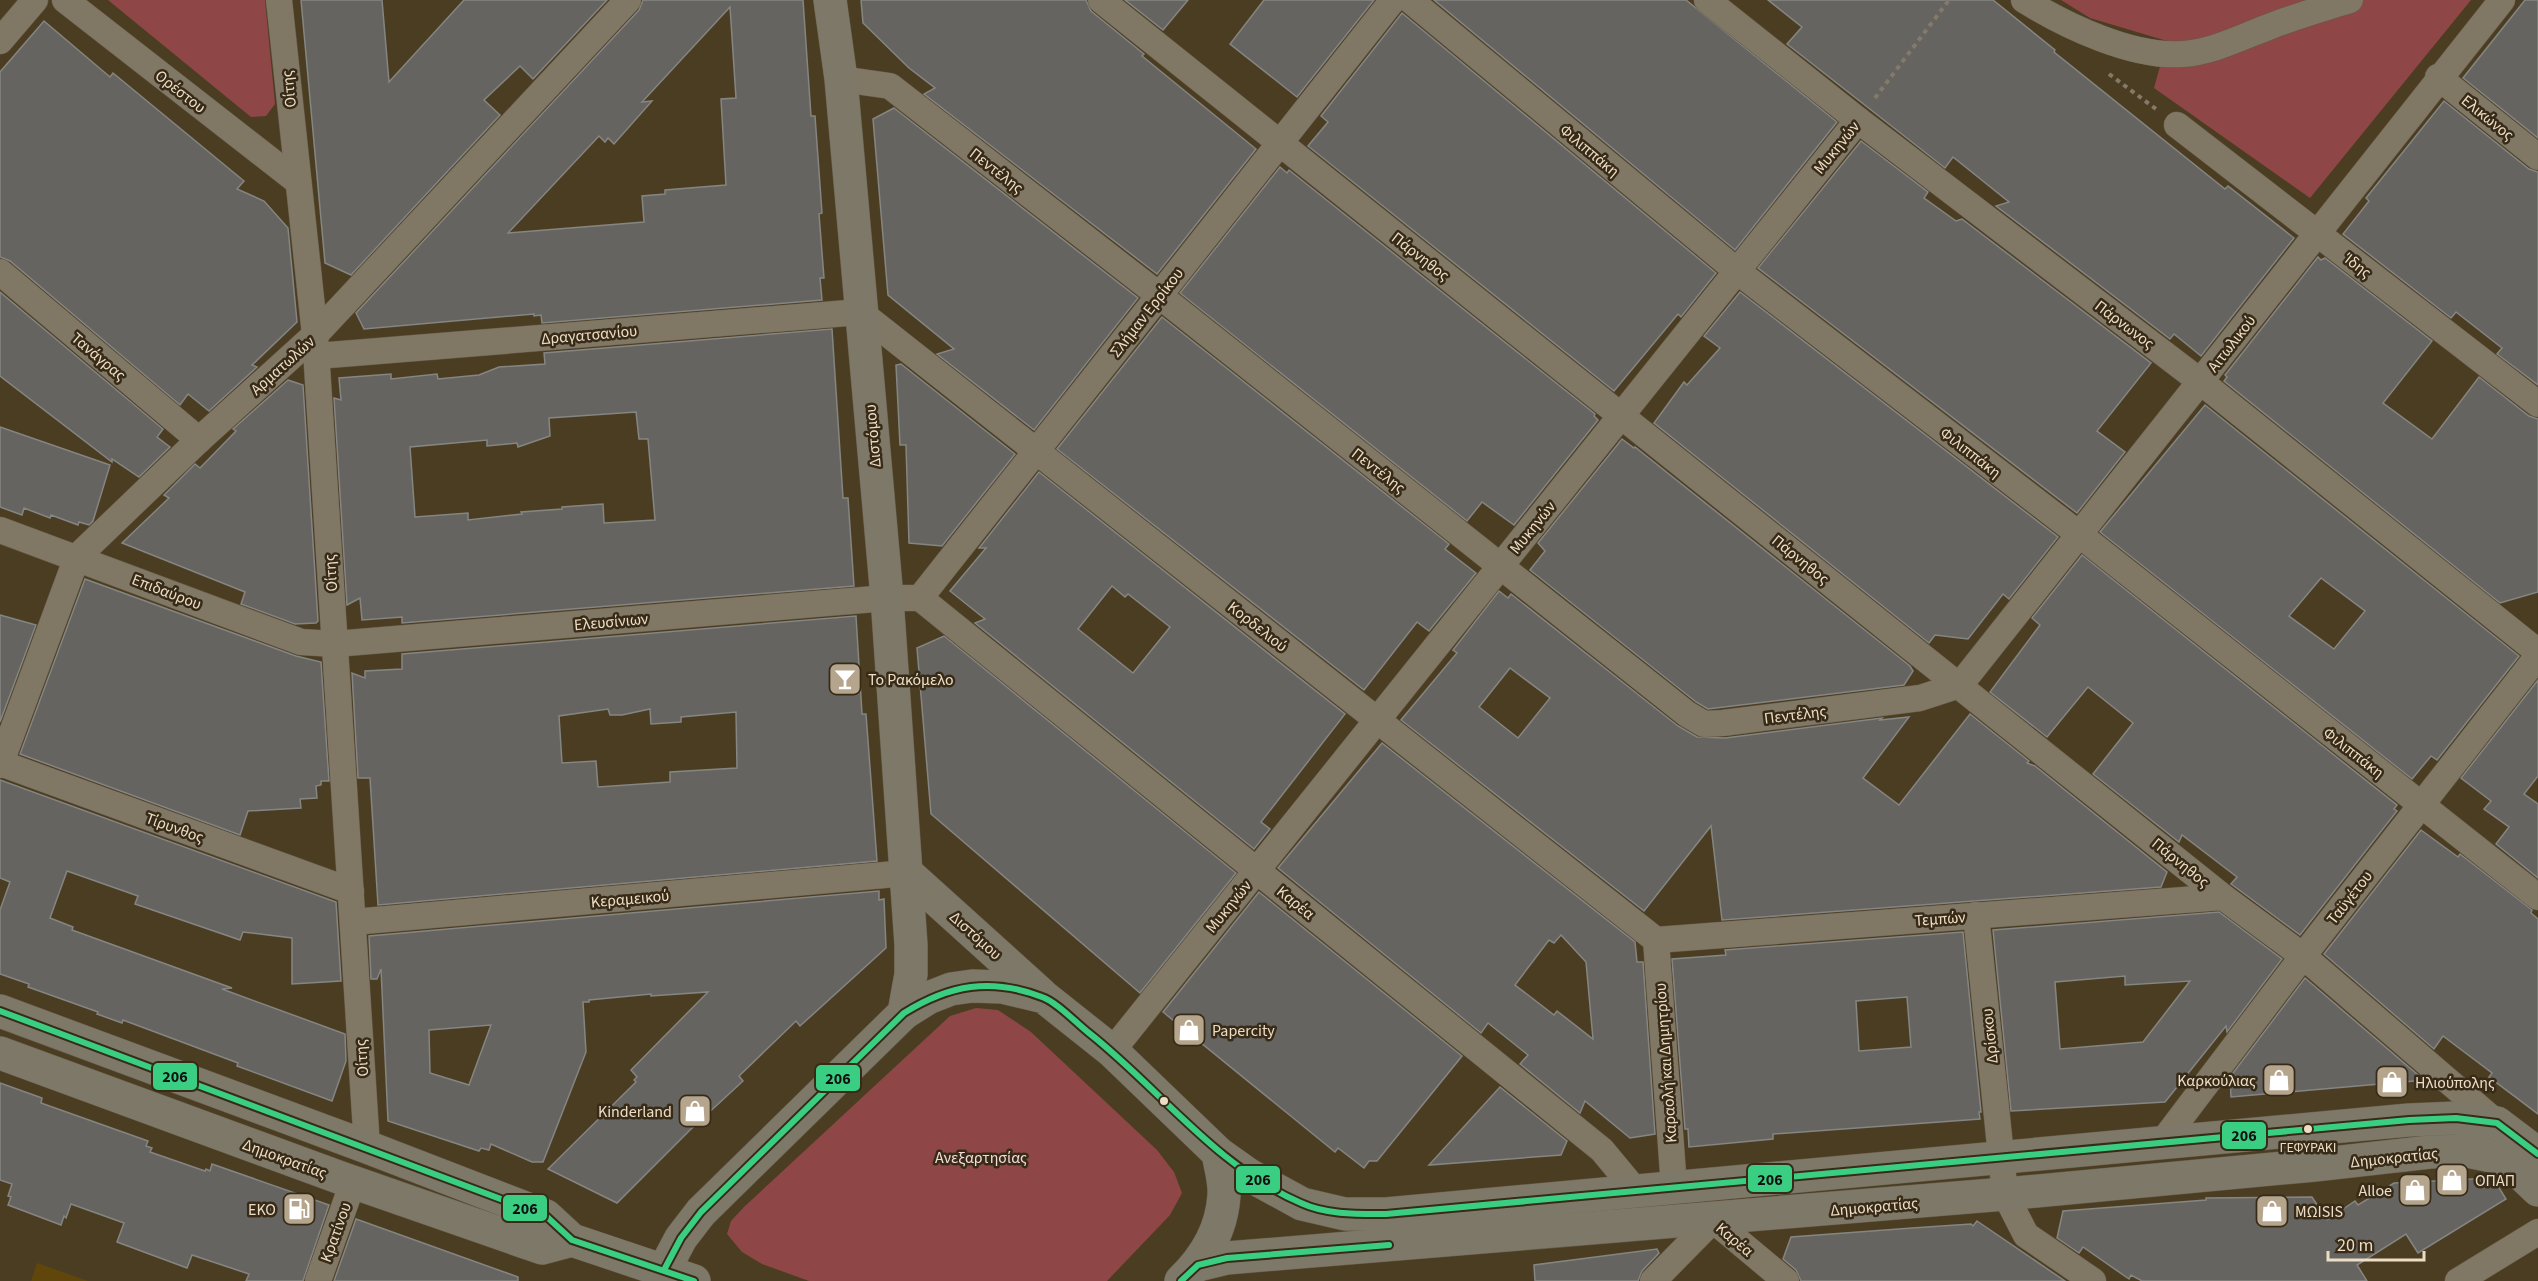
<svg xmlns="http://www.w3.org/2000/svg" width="2538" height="1281" font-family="'Source Sans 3',sans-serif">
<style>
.built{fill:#61460c}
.green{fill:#8e4746}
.building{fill:#656460;stroke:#858582;stroke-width:1.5;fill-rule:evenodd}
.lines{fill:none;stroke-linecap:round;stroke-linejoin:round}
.street-casing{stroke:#645945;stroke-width:27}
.secondary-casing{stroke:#645945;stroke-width:34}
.path{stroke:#847a69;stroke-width:4;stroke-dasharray:4.5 4.5;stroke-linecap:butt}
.street{stroke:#817765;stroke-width:26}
.secondary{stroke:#7e7869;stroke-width:33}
.bus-1-casing{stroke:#372b18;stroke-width:10}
.bus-1{stroke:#3ace82;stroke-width:6}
.bus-dot{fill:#edddc5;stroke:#372b18;stroke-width:2}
.labels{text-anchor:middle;stroke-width:5;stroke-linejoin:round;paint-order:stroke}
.bus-label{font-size:14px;fill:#edddc5;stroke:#372b18}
.street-label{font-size:16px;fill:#edddc5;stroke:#372b18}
.poi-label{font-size:16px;fill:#edddc5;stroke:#372b18;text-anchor:start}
.park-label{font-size:16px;fill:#f4dbda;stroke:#372b18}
.line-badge{stroke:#372b18;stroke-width:2}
.pale-badge-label{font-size:16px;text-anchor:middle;font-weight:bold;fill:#111}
</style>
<rect width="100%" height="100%" fill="#4b3d22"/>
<path class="built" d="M37,1263L88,1281H31Z"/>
<g class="green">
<path d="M108,0H265L275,104L266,116L251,117Z"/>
<path d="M2061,0H2471L2310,198L2154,88L2167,41L2090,18Z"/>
<path d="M976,1008L998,1010L1031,1032L1157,1150L1174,1172L1182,1193L1170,1215L1107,1281H809L762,1264L742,1252L727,1234L731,1221L744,1207L950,1016Z"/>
</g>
<g class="building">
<path d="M301,0H382L389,82L464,0H607L533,79L520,66L484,100L500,115L351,275L325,263Z"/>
<path d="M643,0H803L811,116H815L822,213L819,214L824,278H820L822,300L542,323L541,315L534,316V314L364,329L356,313L639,10ZM730,7L736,98L721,99L726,185L665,190V194L642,196L644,222L508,233L599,136L605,142L608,138L614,144L652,101L642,102Z"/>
<path d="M861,0H1086L1091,11L1144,54L1142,56L1256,149L1157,274L924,94L935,88L909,68L863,23Z"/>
<path d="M1125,0H1188L1163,30Z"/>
<path d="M1264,0H1374L1297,97L1230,44Z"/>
<path d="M1434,0H1686L1837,122L1735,250Z"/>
<path d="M1768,0H1993L2055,50L2054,52L2225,189L2228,186L2294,238L2201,356L2174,334L2170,339L1996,206L2009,202L1953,157L1945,168L1787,44L1802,27Z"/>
<path d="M2525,0H2538V138L2463,78Z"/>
<path d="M1402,13L1716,273L1681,317L1678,314L1614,391L1308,146L1328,122L1321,116Z"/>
<path d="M44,21L110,77L113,73L244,181L237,189L264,201L288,228L297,322L252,365L257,367L209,411L188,394L180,405L10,261L0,257V72Z"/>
<path d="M2444,101L2529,169L2538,172V385L2497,354L2502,348L2456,312L2451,318L2343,234L2369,201L2366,198Z"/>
<path d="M894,108L1138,298L1034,430L937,354L954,349L888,295L873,119Z"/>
<path d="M1861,141L1928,192L1924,198L1956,221L1962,219L2151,363L2097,431L2125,452L2077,513L1758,268Z"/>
<path d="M1280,167L1287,173L1289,170L1595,414L1594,416L1598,420L1514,525L1482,502L1467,521L1180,293Z"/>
<path d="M2318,257L2321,260L2325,258L2432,341L2383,403L2432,439L2479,377L2529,416L2538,419V592L2500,603L2224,381L2227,377L2225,375Z"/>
<path d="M0,292L163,429L157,437L170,447L139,477L112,459V462L0,376Z"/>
<path d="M1740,292L2058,537L2009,599L2003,594L1968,639L1935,635L1929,643L1654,423L1684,382L1687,385L1720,348L1704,336Z"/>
<path d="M1162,317L1449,544L1445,549L1476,573L1429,631L1417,622L1364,690L1057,449Z"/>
<path d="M832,329L843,498H848L854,586L402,623V617L362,620L360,598L347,605L334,398L341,400L339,378L391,374V379L437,374L438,379L479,375L499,367L545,364L544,353ZM636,412L639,439H648L655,520L604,523L603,504L562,507V509L521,512L522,514L468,520V513L415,517L410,447L487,440V446L517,443L518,447L550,436L549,418Z"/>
<path d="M901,364L1015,454L942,546L909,543L906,445H900L896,365Z"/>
<path d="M288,380L303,385L318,621L316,623L295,624L241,604L245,592L122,543L169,498L164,495L195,464L200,468L236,431L233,429Z"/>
<path d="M2205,405L2519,656L2437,760L2431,756L2412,779L2100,532ZM2321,578L2365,611L2334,649L2289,616Z"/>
<path d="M0,427L110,465L93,521L89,525L79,522L78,525L51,515L50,518L24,508L22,515L0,507Z"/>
<path d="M1622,439L1634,448L1635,447L1910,666L1913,671L1904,685L1708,709L1696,702L1530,570L1545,551L1538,543Z"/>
<path d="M1039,472L1345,714L1261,822L1270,829L1254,849L975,623L985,619L950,591L986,548H979ZM1112,586L1125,597L1128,594L1170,627L1133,673L1078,629Z"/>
<path d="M2082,555L2397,805L2394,809L2397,811L2300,935L2231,884L2237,877L2182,835L2179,842L2093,774L2133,723L2088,687L2047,737L1990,692L2040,625L2032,618Z"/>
<path d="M85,579L296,656L321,662L329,781H321V785L316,786L317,798L300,799L301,808L248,811L240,835L20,754Z"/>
<path d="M1499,591L1508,598L1511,594L1678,726L1697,737L1725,738L1882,718L1880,720L1909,717L1863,778L1899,805L1970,714L2029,761L2027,763L2035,766L2167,872L2161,887L1722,920L1711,826L1644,911L1401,720L1457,653L1453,650ZM1510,668L1550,698L1518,738L1479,707Z"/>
<path d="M0,615L36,625L0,722Z"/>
<path d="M856,616L862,714H866L877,861L378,905L370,778H358L352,673L365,678V671L402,669V654ZM608,709L610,715H622L650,709L651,724L681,722V717L736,712L737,768L670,772V782L598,787L596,761L562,763L559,716Z"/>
<path d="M944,636L1236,873L1140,993L931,814L917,648Z"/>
<path d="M2538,680V776L2524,794L2538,804V878L2496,844L2509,827L2484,809L2491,801L2461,778Z"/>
<path d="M1382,743L1635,942L1637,962H1643L1655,1134L1630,1138L1585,1101L1580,1113L1520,1064L1528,1055L1488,1023L1481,1033L1278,868ZM1561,935L1586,962L1593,1039L1557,1011L1554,1015L1515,985L1549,940L1554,943Z"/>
<path d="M0,780L336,902L341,981L292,984V938L243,932L240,940L135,904L138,896L67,871L50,918L73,927L72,930L232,988L222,989L345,1034L346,1061L332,1101L237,1066L238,1063L123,1020L122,1023L97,1014L98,1012L28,987L29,984L0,974V910L10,882L0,878Z"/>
<path d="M2421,830L2458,857L2460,854L2532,910L2531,913L2538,919V1114L2489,1077L2492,1073L2443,1036L2434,1049L2324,954Z"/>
<path d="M879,891V900L884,899L886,948L800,1026L796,1021L739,1076L743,1081L690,1130L617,1203L548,1169L636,1082L634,1080L637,1077L631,1070L708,992L651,996V994L589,1000V1002H583L586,1052L543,1162H532L491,1144L489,1150L481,1148L479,1151L388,1121L381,969L377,979H371L369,936ZM491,1025L469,1085L430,1073L429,1030Z"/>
<path d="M1259,892L1462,1056L1377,1161H1369L1364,1168L1338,1148L1335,1152L1163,1012Z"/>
<path d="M2219,912L2282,959L2227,1032L2226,1026L2165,1102L2011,1111L1993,930ZM2125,976V985L2190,981L2143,1042L2060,1049L2055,982Z"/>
<path d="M1963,932L1981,1112H1979L1980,1119L1773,1134V1139L1689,1147L1688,1129H1685L1672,959L1726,955L1725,950ZM1907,997L1911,1047L1859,1051L1856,1001Z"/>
<path d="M2305,978L2418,1075L2414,1081L2231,1097L2230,1077Z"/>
<path d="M0,1083L42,1098L41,1103L148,1141L146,1146L152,1148L150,1152L205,1171L206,1169L210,1171L212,1164L329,1205L303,1281H246L249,1274L192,1255L187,1268L117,1242L124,1223L71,1204L66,1218L64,1216L61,1225L8,1205L11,1197L8,1196L12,1184L0,1180Z"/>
<path d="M1500,1087L1567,1141L1561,1155L1429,1165Z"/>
<path d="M2493,1178L2506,1199L2418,1253L2406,1234L2357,1265L2367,1281H2142L2131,1275L2129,1279L2083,1247L2079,1253L2057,1238L2063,1211L2206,1200V1198L2312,1197L2327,1220L2355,1201L2358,1205L2394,1183Z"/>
<path d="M356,1219L518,1277V1281H334Z"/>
<path d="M1977,1221L2065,1281H1801L1796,1270L1783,1259L1791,1237L1912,1228L1971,1224L1973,1226Z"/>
<path d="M1657,1249L1659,1253L1642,1271L1638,1281H1535L1534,1265Z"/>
</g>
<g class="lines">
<g class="street-casing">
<g id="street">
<path d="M65,0L297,181"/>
<path d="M279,0L315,335L367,1147"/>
<path d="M1101,0L2223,897L2303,956L2497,1123"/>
<path d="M1410,0L1737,271L2080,535L2538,897"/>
<path d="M1707,0L1858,120L2201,382L2538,652"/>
<path d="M2024,0C2066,26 2133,58 2183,54C2213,52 2244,36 2271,26C2297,16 2324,8 2350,0"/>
<path d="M0,41L35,0"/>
<path d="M2438,77L2538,157"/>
<path d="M841,79L890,86L1160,296L1687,714L1704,724L1723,723L1920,698L1960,685L2502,0"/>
<path d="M2177,125L2538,404"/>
<path d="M0,272L199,440"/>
<path d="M317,356L860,312L1656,940"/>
<path d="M0,530L301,642L335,644L887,598H920L1393,0"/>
<path d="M920,598L1602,1150L1636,1191"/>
<path d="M0,763L351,891"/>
<path d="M0,765L77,557L199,440L315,335L628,0"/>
<path d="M1976,915L2005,1194L2026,1235L2093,1281"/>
<path d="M353,922L907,873"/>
<path d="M1656,940L2223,897"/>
<path d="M1656,940L1674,1187"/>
<path d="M1112,1051L1858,120"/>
<path d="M2163,1141L2303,956L2538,656"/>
<path d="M318,1281L353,1182"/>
<path d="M1653,1281L1713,1220L1786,1281"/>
<path d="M2458,1281L2538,1232"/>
</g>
</g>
<g class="secondary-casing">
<g id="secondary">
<path d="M830,0L841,79L887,598L911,945V974L904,1013"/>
<path d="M907,873L1041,994"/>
<path d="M0,1011L367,1147L546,1216L572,1240L694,1281"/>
<path d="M0,1053L341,1178L542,1248L572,1240"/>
<path d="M1198,1265L1227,1258L2005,1194L2315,1165L2430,1152L2467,1151L2497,1157L2517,1170L2538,1190"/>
<path d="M664,1270L681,1238L701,1212L904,1013L928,998L951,989L972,986L1002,987L1044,997L1112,1051L1218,1153L1249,1175L1302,1204L1345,1214H1386L2409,1120L2456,1118L2497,1123L2538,1154"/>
<path d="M1181,1281C1206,1257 1222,1230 1224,1195C1225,1181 1220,1166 1218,1153"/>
</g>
</g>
<g class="path">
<path d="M2109,74L2156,109"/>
<path d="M1875,98L1949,0"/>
</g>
<use href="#street" class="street"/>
<use href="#secondary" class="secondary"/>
<g class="bus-1-casing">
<g id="bus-1">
<path d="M0,1011L546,1216L572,1240L694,1281"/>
<path d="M664,1270L681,1238L701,1212L904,1013C949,985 991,977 1042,997C1057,1002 1076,1023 1089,1033C1160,1089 1215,1166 1301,1203C1327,1215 1358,1214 1386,1214L2409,1120L2456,1118L2497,1123L2538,1154"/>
<path d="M1181,1281L1198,1265L1227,1258L1389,1245"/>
</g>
</g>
<use href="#bus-1" class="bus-1"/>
</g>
<defs>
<g id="bar-square" transform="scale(1.725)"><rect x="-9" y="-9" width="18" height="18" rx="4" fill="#b4a58c" stroke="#372b18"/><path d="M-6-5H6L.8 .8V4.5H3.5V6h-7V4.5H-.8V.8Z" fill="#fff"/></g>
<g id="shop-square" transform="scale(1.725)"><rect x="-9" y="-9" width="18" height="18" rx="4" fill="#b4a58c" stroke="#372b18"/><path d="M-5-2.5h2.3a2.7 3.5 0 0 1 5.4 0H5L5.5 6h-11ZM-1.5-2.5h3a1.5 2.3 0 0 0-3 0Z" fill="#fff"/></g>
<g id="fuel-square" transform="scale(1.725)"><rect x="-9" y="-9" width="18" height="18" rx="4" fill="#b4a58c" stroke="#372b18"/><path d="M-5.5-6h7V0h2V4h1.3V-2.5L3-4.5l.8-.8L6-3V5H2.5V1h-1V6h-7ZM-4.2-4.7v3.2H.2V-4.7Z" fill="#fff"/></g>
</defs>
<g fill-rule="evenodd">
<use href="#bar-square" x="845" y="679"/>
<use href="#shop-square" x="1189" y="1030"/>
<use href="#shop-square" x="2279" y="1080"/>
<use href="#shop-square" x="2392" y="1082"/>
<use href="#shop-square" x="695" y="1111"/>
<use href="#shop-square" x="2452" y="1180"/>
<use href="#shop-square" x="2415" y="1190"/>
<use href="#fuel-square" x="299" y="1209"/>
<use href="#shop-square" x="2272" y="1211"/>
</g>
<g class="bus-dot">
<circle cx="1164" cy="1101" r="5"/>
<circle cx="2308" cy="1129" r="5"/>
</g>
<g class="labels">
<g class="bus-label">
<text x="2308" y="1152">ΓΕΦΥΡΑΚΙ</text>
</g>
<g class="street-label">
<text transform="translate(288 89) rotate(-96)" y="6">Οίτης</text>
<text transform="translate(181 91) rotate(38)" y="6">Ορέστου</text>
<text transform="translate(2488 117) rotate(39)" y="6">Ελικώνος</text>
<text transform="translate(1836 147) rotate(-51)" y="6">Μυκηνών</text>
<text transform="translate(1590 150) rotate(40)" y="6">Φιλιππάκη</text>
<text transform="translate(997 170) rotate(38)" y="6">Πεντέλης</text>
<text transform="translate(1421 256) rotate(38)" y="6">Πάρνηθος</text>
<text transform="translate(2358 265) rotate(38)" y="6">Ίδης</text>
<text transform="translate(1146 312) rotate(-52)" y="6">Σλήμαν Ερρίκου</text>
<text transform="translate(2125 324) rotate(37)" y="6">Πάρνωνος</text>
<text transform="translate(589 334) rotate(-5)" y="6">Δραγατσανίου</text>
<text transform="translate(2231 343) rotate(-52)" y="6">Αιτωλικού</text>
<text transform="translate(99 356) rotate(40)" y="6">Τανάγρας</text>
<text transform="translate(282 365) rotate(-42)" y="6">Αρματωλών</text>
<text transform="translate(872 436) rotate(-95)" y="6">Διστόμου</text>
<text transform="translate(1971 452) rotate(38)" y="6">Φιλιππάκη</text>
<text transform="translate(1379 470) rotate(38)" y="6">Πεντέλης</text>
<text transform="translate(1532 527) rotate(-51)" y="6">Μυκηνών</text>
<text transform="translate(1801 559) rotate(39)" y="6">Πάρνηθος</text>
<text transform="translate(330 573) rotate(-94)" y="6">Οίτης</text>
<text transform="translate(167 591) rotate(21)" y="6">Επιδαύρου</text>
<text transform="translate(611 621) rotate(-5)" y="6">Ελευσίνιων</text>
<text transform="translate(1258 626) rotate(38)" y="6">Κορδελιού</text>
<text transform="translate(1795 714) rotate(-7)" y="6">Πεντέλης</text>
<text transform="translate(2354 752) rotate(38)" y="6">Φιλιππάκη</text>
<text transform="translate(175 827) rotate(20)" y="6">Τίρυνθος</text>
<text transform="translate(2181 862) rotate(39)" y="6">Πάρνηθος</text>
<text transform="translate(2349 897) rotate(-52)" y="6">Ταϋγέτου</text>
<text transform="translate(630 898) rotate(-5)" y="6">Κεραµεικού</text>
<text transform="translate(1296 902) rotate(39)" y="6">Καρέα</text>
<text transform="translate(1228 906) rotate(-51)" y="6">Μυκηνών</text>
<text transform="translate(1940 918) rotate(-4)" y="6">Τεμπών</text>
<text transform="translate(976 935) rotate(42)" y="6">Διστόμου</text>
<text transform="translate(1989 1036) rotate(-96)" y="6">Δρίσκου</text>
<text transform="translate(361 1058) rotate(-94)" y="6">Οίτης</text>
<text transform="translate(1665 1063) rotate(-94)" y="6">Καραολή και Δημητρίου</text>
<text transform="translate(2394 1157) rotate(-6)" y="6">Δημοκρατίας</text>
<text transform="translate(285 1158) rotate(20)" y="6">Δημοκρατίας</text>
<text transform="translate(1874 1206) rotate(-5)" y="6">Δημοκρατίας</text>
<text transform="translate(335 1232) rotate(-70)" y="6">Κρατίνου</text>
<text transform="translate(1735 1239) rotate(40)" y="6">Καρέα</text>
</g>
<g class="poi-label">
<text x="868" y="685">Το Ρακόμελο</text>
<text x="1212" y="1036">Papercity</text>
<text x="2256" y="1086" text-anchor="end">Καρκούλιας</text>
<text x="2415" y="1088">Ηλιούπολης</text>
<text x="672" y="1117" text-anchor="end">Kinderland</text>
<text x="2475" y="1186">ΟΠΑΠ</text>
<text x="2392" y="1196" text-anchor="end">Alloe</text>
<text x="276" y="1215" text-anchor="end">EKO</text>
<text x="2295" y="1217">ΜΩISIS</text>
</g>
<g class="park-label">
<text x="981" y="1163">Ανεξαρτησίας</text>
</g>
</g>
<g class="line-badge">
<rect x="152" y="1062" width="46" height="29" rx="6" fill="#3ace82"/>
<rect x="815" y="1064" width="46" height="28" rx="6" fill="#3ace82"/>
<rect x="2221" y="1121" width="46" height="29" rx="6" fill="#3ace82"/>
<rect x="1747" y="1164" width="46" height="29" rx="6" fill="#3ace82"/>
<rect x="1235" y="1165" width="46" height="29" rx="6" fill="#3ace82"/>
<rect x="502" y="1194" width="46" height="28" rx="6" fill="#3ace82"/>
</g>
<g class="pale-badge-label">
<text x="175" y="1082">206</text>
<text x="838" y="1084">206</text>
<text x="2244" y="1141">206</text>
<text x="1770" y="1185">206</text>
<text x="1258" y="1185">206</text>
<text x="525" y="1214">206</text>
</g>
<path d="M2328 1251v9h96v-9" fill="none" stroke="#edddc5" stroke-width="3"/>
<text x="2337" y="1251" font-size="18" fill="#edddc5" stroke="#372b18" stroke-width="4.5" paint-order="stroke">20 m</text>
</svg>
